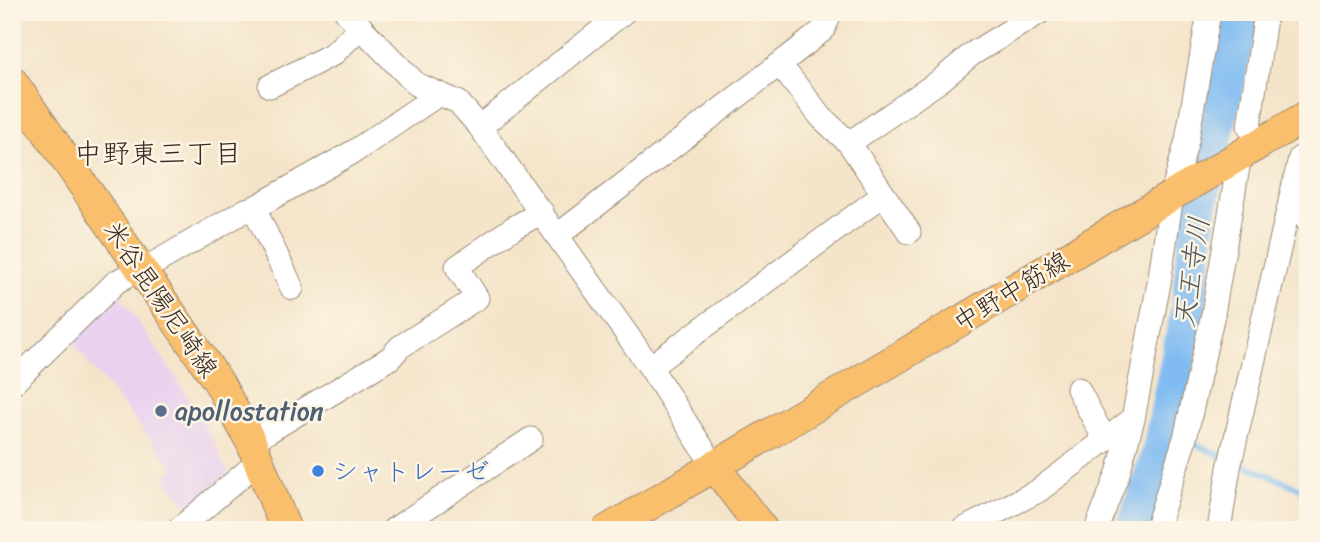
<svg xmlns="http://www.w3.org/2000/svg" width="1320" height="542" font-family="Sriracha,'Klee One',sans-serif">
<style>
.built{fill:#e8d2ee}
.lines{fill:none;stroke-linecap:round;stroke-linejoin:round}
.stream{stroke:#80bcf2;stroke-width:6}
.river{stroke:#80bcf2;stroke-width:35}
.minor-casing{stroke:#988774;stroke-width:25}
.major-casing{stroke:#988774;stroke-width:32}
.minor{stroke:#fff;stroke-width:23}
.major{stroke:#f9bf6d;stroke-width:30}
.service-dot{fill:#5c6f8a;stroke:#fcf5e5;stroke-width:2.5}
.shop-dot{fill:#3f7fe0;stroke:#fcf5e5;stroke-width:2.5}
.labels{text-anchor:middle;stroke-width:5;stroke-linejoin:round;paint-order:stroke}
.street-label{font-size:26px;fill:#3b2a1e;stroke:#fcf5e5}
.service-label{font-size:26px;fill:#4e5e75;stroke:#fcf5e5;text-anchor:start}
.shop-label{font-size:26px;fill:#366cbe;stroke:#fcf5e5;text-anchor:start}
.neighbourhood-label{font-size:28px;fill:#3b2a1e;stroke:#fcf5e5}
.water-label{font-size:28px;font-style:italic;fill:#50565e;stroke:#fcf5e5}
</style>
<rect width="100%" height="100%" fill="#fcf5e5"/>
<filter id="ink" filterUnits="userSpaceOnUse"><feTurbulence type="fractalNoise" baseFrequency=".0143" numOctaves="2"/><feDisplacementMap in="SourceGraphic" scale="14" xChannelSelector="R" yChannelSelector="G"/><feConvolveMatrix kernelMatrix="1 2 1 2 8 2 1 2 1" color-interpolation-filters="sRGB"/></filter>
<filter id="wash" filterUnits="userSpaceOnUse"><feTurbulence type="fractalNoise" baseFrequency=".00686" numOctaves="4" result="noise"/><feDisplacementMap in="SourceGraphic" scale="28" xChannelSelector="R" yChannelSelector="G"/><feGaussianBlur stdDeviation="1.57" result="paint"/><feColorMatrix in="noise" values="0 0 0 0 0 0 0 0 0 0 0 0 0 0 0 0 0 1.4 0 .05"/><feComposite in="paint" operator="in"/></filter>
<g filter="url(#wash)">
<rect width="100%" height="100%" fill="#f4e4c9"/>
<path class="built" d="M117,290L182,387L212,438L228,474L188,507L164,477L174,468L68,338Z"/>
<g class="lines">
<g class="stream">
<path d="M1163,431L1225,457"/>
<path d="M1235,461L1308,492"/>
</g>
<path class="river" d="M1133,530L1159,453L1189,306L1198,214L1243,12"/>
</g>
</g>
<g filter="url(#ink)">
<g class="lines">
<g class="minor-casing">
<g id="minor">
<path d="M346,12L416,84L458,102L480,127L650,367L714,466"/>
<path d="M780,65L822,118L849,143L909,232"/>
<path d="M270,86L333,54L361,27"/>
<path d="M480,127L624,12"/>
<path d="M849,143L941,80L972,54L1040,12"/>
<path d="M1259,144L1249,126L1266,12"/>
<path d="M1293,188L1308,222"/>
<path d="M254,208L292,288"/>
<path d="M558,235L803,46L823,30L831,12"/>
<path d="M143,270L246,210L254,208L355,151L439,94"/>
<path d="M650,367L883,195"/>
<path d="M12,384L116,282L141,268"/>
<path d="M1078,389L1105,440"/>
<path d="M251,442L390,358L400,347L477,298L457,267L513,228L542,212"/>
<path d="M178,530L259,461"/>
<path d="M393,530L531,439"/>
<path d="M962,530L1038,491L1133,419"/>
<path d="M1096,530L1118,473L1133,419L1159,283L1172,195L1187,140L1209,12"/>
<path d="M1156,530L1185,438L1213,314L1240,155"/>
<path d="M1219,530L1229,468L1300,158"/>
</g>
</g>
<g class="major-casing">
<g id="major">
<path d="M12,81L219,383L251,442L286,530"/>
<path d="M714,466L763,530"/>
<path d="M607,530L1308,115"/>
</g>
</g>
<use href="#minor" class="minor"/>
<use href="#major" class="major"/>
</g>
</g>
<circle class="service-dot" cx="161" cy="411" r="7"/>
<circle class="shop-dot" cx="318" cy="471" r="7"/>
<g class="labels">
<g class="street-label">
<text transform="translate(1011 291) rotate(-31)" y="9">中野中筋線</text>
<text transform="translate(161 299) rotate(56)" y="9">米谷昆陽尼崎線</text>
</g>
<g class="service-label">
<text x="175" y="420">apollostation</text>
</g>
<g class="shop-label">
<text x="332" y="480">シャトレーゼ</text>
</g>
<g class="neighbourhood-label">
<text x="158" y="163">中野東三丁目</text>
</g>
<g class="water-label">
<text transform="translate(1191 272) rotate(-82)" y="10">天王寺川</text>
</g>
</g>
<rect width="1320" height="542" fill="none" stroke="#fcf5e5" stroke-width="42"/>
</svg>
